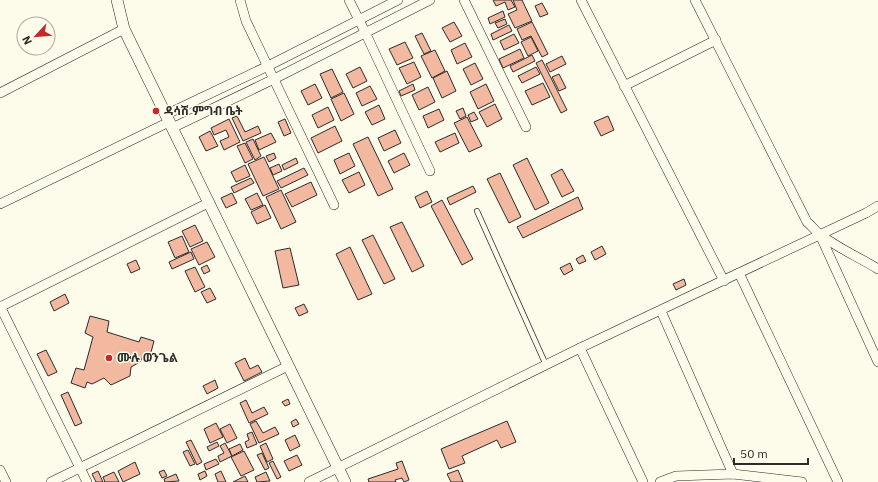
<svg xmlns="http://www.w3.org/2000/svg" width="878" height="482" font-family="'IBM Plex Sans','Noto Sans Ethiopic',sans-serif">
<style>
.building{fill:#f2b8a0;stroke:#2b2b2b}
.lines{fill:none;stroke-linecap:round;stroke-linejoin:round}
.service-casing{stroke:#2b2b2b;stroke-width:6}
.minor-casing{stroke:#2b2b2b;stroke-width:10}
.tertiary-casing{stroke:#2b2b2b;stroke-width:12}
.service{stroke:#fdfbea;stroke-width:4.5}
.minor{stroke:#fdfbea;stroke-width:9}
.tertiary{stroke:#fdfbea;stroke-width:11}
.poi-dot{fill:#c62828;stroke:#fdfbea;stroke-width:1.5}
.labels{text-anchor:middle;stroke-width:3;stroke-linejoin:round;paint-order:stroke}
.poi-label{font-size:12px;font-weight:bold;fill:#2b2b2b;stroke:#fdfbea;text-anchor:start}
</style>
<rect width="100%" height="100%" fill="#fdfbea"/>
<g class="building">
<path d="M493,0H511L515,7L508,10L505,2L496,6Z"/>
<path d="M513,0H522L532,21L515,28L508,14L517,10Z"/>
<path d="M542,3L548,14L540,17L535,6Z"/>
<path d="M503,11L505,17L490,24L488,18Z"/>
<path d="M505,19L507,24L498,28L495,23Z"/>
<path d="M454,22L462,36L450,42L442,28Z"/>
<path d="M532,22L548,54L542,57L531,36L522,40L517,29Z"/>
<path d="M509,25L512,31L493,40L491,34Z"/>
<path d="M422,33L431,51L424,54L415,36Z"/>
<path d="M514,34L519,43L504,50L500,41Z"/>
<path d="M531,37L538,51L528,56L521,42Z"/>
<path d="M405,42L413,58L397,65L389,49Z"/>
<path d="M465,43L472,57L457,64L451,50Z"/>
<path d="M520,49L524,58L503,68L499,59Z"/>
<path d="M435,50L445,71L432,78L421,56Z"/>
<path d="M532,55L535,61L513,72L510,66Z"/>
<path d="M562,56L566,64L550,72L546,64Z"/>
<path d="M542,60L567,110L561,113L536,63Z"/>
<path d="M414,62L421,77L407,84L399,68Z"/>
<path d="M475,63L483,79L471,85L463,69Z"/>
<path d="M360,67L367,81L353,88L346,74Z"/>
<path d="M536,67L540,74L522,83L518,76Z"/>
<path d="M332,69L343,92L331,98L320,74Z"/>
<path d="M447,71L456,91L442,98L433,78Z"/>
<path d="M559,74L566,88L559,91L552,77Z"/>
<path d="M543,83L550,97L532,105L525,91Z"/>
<path d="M315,84L322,98L308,105L301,91Z"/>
<path d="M413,84L415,90L401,96L399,91Z"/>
<path d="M486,84L494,101L478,109L470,92Z"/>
<path d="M370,86L377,99L362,106L356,93Z"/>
<path d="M428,87L435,102L419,110L412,95Z"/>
<path d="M344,93L354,114L341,121L331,99Z"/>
<path d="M495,104L502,119L487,127L479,112Z"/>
<path d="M379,105L385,119L372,125L365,112Z"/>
<path d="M328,107L334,120L318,128L312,115Z"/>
<path d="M463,108L466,116L460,119L456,111Z"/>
<path d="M439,109L444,120L428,128L423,116Z"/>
<path d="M474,112L478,119L471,122L468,115Z"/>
<path d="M237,116L245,132L258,126L261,133L243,141L232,118Z"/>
<path d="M608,116L614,130L601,136L594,122Z"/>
<path d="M467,117L482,146L469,152L454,123Z"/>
<path d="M229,119L240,142L224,150L220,141L229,137L226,130L214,135L211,128Z"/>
<path d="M285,119L291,133L284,136L278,122Z"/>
<path d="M335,126L342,141L318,153L311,138Z"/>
<path d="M395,130L401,143L384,151L378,138Z"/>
<path d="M210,131L218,146L206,151L199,137Z"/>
<path d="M271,133L276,142L259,150L255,140Z"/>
<path d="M455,133L459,143L440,152L435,142Z"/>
<path d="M368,137L393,189L378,196L353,144Z"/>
<path d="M253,139L261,156L255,160L246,142Z"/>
<path d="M245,143L253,159L245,163L237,146Z"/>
<path d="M274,153L276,158L269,162L266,156Z"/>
<path d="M349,153L355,166L340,174L334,160Z"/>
<path d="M404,153L410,165L394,173L388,161Z"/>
<path d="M264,157L279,189L263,196L248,164Z"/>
<path d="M296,158L298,163L284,170L282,165Z"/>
<path d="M527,158L549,203L535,210L513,165Z"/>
<path d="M279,164L282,171L273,175L270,168Z"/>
<path d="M245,165L250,176L236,182L231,172Z"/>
<path d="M304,168L308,175L281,188L277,181Z"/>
<path d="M562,169L574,191L562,197L551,175Z"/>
<path d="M359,172L365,185L349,193L342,180Z"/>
<path d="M500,173L521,217L509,223L487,179Z"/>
<path d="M251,178L254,183L234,193L231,187Z"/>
<path d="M311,182L317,195L292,207L285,194Z"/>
<path d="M473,186L476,192L450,205L447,198Z"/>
<path d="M281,190L296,222L281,229L266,197Z"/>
<path d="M427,191L432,202L420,208L415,197Z"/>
<path d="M232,193L237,203L226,208L221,198Z"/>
<path d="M257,193L263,205L251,210L245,199Z"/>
<path d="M578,197L583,209L523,238L517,227Z"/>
<path d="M442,200L473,259L462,265L431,206Z"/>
<path d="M265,205L271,218L257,224L251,212Z"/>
<path d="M402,222L424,266L412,272L390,227Z"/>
<path d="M195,225L203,241L190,247L182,231Z"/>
<path d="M373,235L395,279L384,284L362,240Z"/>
<path d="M182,236L189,252L175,258L168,242Z"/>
<path d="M207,242L215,257L199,265L191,249Z"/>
<path d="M602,246L606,254L595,260L591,252Z"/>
<path d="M350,247L372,294L358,300L336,254Z"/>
<path d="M290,248L299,285L283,288L275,251Z"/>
<path d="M191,252L194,259L172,269L169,262Z"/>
<path d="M583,255L586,261L579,264L576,259Z"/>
<path d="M136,260L140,269L131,273L127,264Z"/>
<path d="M570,263L573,270L564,275L560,268Z"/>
<path d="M207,265L210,271L204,274L201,268Z"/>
<path d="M195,267L205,287L195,292L185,271Z"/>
<path d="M684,279L686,285L676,290L673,284Z"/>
<path d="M210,288L216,299L207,303L201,292Z"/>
<path d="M65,294L69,303L54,311L50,302Z"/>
<path d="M304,304L308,312L299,316L295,308Z"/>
<path d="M90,316L109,321L107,332L139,342L141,337L154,341L150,356L144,355L140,362L131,367L130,376L111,385L104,378L92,384L87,382L85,388L71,383L76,368L84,370L93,337L85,333Z"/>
<path d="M46,350L57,372L48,376L37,354Z"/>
<path d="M245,358L250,369L258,365L262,372L244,381L235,363Z"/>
<path d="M215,380L218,388L207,394L203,386Z"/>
<path d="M68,392L82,423L75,426L61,395Z"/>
<path d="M288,399L290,404L285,406L282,402Z"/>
<path d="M246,400L252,413L264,407L268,414L249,423L240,403Z"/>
<path d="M296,419L299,424L293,427L291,422Z"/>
<path d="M256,421L263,433L275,427L279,434L259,443L250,424Z"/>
<path d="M507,421L516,442L501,448L497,440L462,456L465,463L449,469L441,449Z"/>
<path d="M216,423L223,437L210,443L204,429Z"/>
<path d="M230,424L237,438L227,443L220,429Z"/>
<path d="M252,432L257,444L247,448L245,442L249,440L247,434Z"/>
<path d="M295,435L300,446L290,451L285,440Z"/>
<path d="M191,440L202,462L197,465L186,442Z"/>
<path d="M217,442L219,446L209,451L207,447Z"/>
<path d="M225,443L232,456L220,462L218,456L224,453L220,446Z"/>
<path d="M266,443L273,459L267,462L260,446Z"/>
<path d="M240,444L243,450L232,456L229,449Z"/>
<path d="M188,450L195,464L190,466L183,452Z"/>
<path d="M244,451L254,470L241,476L231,457Z"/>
<path d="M262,453L269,468L265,470L257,455Z"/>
<path d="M297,455L302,465L289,471L284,461Z"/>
<path d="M216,459L219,464L206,470L204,464Z"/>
<path d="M273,461L281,477L277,479L269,463Z"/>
<path d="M402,461L409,480L404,482L402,478L395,480L396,482H369L368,479L398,469L396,463Z"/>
<path d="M135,462L140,474L123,482L118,471Z"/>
<path d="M164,470L167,476L162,478L159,472Z"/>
<path d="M458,470L463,482H451L447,474Z"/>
<path d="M98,471L103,482H96L92,474Z"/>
<path d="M205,471L207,476L200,480L198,474Z"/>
<path d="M221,471L226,482H218L215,474Z"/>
<path d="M114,472L119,482H105L103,477Z"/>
<path d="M266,472L270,481L257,482L255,477Z"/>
<path d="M176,474L179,481L165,482L164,479Z"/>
<path d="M245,476L248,482H233Z"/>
</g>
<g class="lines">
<g class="service-casing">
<path id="service" d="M477,211L546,365"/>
</g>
<g class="minor-casing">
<g id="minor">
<path d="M240,0L246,21L334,205"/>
<path d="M349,0L365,32L430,171"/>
<path d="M464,0L526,127"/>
<path d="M581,0L724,281"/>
<path d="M695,0L807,222C812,226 816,232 821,235C839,249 859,257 878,269"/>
<path d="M624,86L716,40"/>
<path d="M0,93L124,29"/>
<path d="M165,115L268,66L398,0"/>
<path d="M172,128L274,79L430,0"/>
<path d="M0,204L169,122"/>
<path d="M820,235L878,362"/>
<path d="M739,273L838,482"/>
<path d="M0,306L87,482"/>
<path d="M0,307L208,203"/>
<path d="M661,311L733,474"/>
<path d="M580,348L643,482"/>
<path d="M0,470L6,482"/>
<path d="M51,482L288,366"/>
<path d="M309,482L580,348L866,213L878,206"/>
<path d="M660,482L676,476L733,474L802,482"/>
</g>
</g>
<g class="tertiary-casing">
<path id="tertiary" d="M117,0L124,29L345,482"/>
</g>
<use href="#service" class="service"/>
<use href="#minor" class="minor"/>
<use href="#tertiary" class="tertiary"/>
</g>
<g class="poi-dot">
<circle cx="156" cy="111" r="4"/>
<circle cx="109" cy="358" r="4"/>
</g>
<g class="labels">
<g class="poi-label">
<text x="164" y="115">ዳሳሽ ምግብ ቤት</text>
<text x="117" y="362">ሙሉ ወንጌል</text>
</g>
</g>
<g transform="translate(36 36) rotate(244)"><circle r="19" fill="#fdfbea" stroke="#a9a89e"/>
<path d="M0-3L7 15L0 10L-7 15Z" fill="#c62828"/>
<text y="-6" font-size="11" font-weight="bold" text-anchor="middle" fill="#2b2b2b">N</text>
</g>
<path d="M734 458v6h74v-6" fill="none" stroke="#2b2b2b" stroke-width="2"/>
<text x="740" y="458" font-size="12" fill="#2b2b2b" stroke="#fdfbea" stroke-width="3" paint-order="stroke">50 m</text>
</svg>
